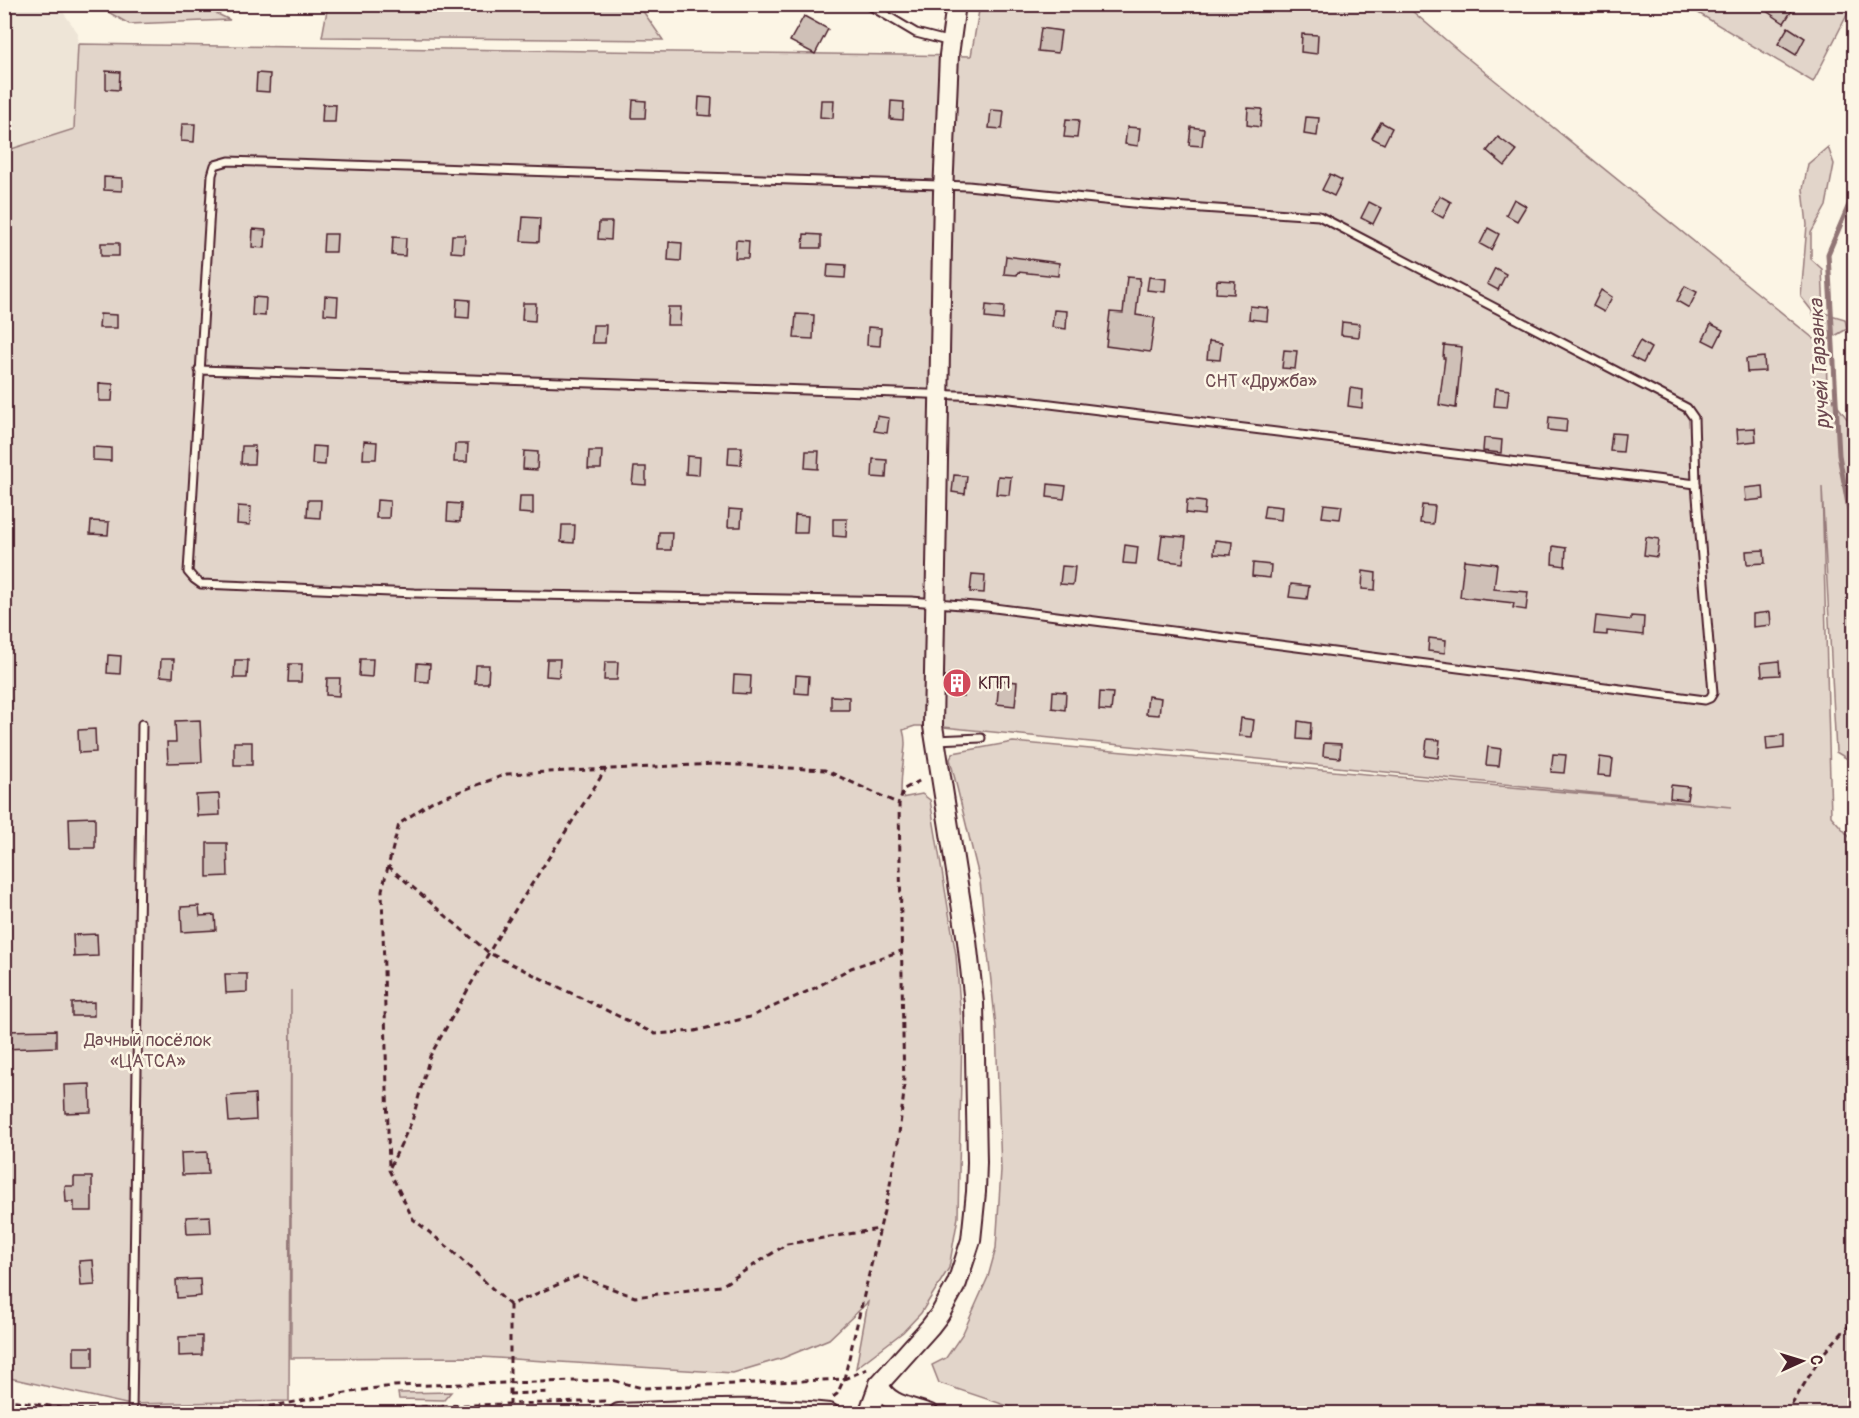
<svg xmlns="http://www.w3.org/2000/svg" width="1859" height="1418" font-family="Pangolin,sans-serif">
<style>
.built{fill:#eee5d7}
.green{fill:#e2d5ca;stroke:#967a7a;stroke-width:1.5}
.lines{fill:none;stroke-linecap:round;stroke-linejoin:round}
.stream{stroke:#917474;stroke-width:5}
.building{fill:#cfc0b7;stroke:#4a1f2b;stroke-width:1.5}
.service-casing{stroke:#4a1f2b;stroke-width:11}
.tertiary-casing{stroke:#4a1f2b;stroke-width:22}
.secondary-casing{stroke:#4a1f2b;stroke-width:24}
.path{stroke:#4a1f2b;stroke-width:3;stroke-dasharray:6 4.5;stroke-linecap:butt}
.service{stroke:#fcf5e5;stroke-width:7}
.tertiary{stroke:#fcf5e5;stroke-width:18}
.secondary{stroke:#fcf5e5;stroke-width:20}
.labels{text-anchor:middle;stroke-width:5;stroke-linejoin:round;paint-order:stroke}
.park-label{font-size:18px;fill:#704c53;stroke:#fcf5e5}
.poi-label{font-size:18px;fill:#4a1f2b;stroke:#fcf5e5;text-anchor:start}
.water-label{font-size:20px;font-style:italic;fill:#6d4950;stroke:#fcf5e5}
</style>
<rect width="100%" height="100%" fill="#fcf5e5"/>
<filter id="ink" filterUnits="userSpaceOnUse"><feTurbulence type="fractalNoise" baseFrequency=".0167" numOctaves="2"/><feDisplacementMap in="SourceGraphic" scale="12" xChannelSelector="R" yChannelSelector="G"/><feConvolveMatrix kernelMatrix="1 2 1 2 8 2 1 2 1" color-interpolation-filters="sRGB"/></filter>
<g filter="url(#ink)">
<path class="built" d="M5,5H58L78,33L74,129L5,151Z"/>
<g class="green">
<path d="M638,4L663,40L322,37L328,5Z"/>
<path d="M96,5H199L230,20L129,24Z"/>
<path d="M980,5H1405L1460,52L1818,342L1821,334L1812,311L1801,297L1807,225L1803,189L1808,164L1828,147L1834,164L1826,206L1811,233V259L1822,269L1824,313L1845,319L1847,329L1826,341L1827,392L1854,428V763L1836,752L1822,487L1831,816L1854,842V1413L1032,1414L939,1383L932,1365L946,1358L963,1333L988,1277L996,1248L1001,1170L996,1027L980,881L950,759L953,753L1013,742L1731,807L933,726H915L903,730C907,743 904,751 903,764C901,775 901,787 901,798L922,794L930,800L956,955L962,1032L958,1217L949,1268L921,1313L903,1332L856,1368L868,1302L829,1339L783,1358L733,1373L481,1357L291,1358V990L289,1401L126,1404L5,1377V151L74,129L78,44L971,56Z"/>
<path d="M1685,5H1852L1813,82Z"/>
<path d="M451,1392L444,1400L399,1399L398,1393Z"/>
</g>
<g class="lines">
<path class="stream" d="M1854,193L1828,254L1839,455L1854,538"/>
</g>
<g class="building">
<path d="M1756,4H1796L1784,23Z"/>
<path d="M804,16L828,29L815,54L790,41Z"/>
<path d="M1788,27L1805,38L1796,55L1778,44Z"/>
<path d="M1041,28L1061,31L1058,53L1038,51Z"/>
<path d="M1302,34L1318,35L1317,54L1301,52Z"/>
<path d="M106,71L120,72L119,90L106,89Z"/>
<path d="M257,73L270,74L269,92L256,91Z"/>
<path d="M699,97L712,98L711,116L698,115Z"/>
<path d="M633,100L646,101L645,118H632Z"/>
<path d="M821,100H834L833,118L820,117Z"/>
<path d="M891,101L904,102L903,120L890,119Z"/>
<path d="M323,104L336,105L335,122H322Z"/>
<path d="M1248,108L1262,109L1260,127L1247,125Z"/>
<path d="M991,110L1004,111L1002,129L989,128Z"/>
<path d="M1306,117L1319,118L1317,136L1304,134Z"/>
<path d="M1066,119L1079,120L1077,138L1064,137Z"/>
<path d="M1381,122L1392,128L1384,144L1372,138Z"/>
<path d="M182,124H195L194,142L181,141Z"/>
<path d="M1127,127L1140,128L1138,146L1125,144Z"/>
<path d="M1191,127L1204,129L1202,146L1189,145Z"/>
<path d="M1498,137L1517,151L1505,166L1487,151Z"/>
<path d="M1330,174L1342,180L1334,196L1322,190Z"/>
<path d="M104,177L122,178V191L104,190Z"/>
<path d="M1440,196L1451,202L1443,218L1431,211Z"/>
<path d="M1514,199L1526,206L1517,221L1506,215Z"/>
<path d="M1369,202L1381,208L1373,224L1361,218Z"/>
<path d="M523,217L540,218L539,242L521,241Z"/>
<path d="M599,222H612L611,240L598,239Z"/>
<path d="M1488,228L1499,234L1491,250L1480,244Z"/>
<path d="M253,229L266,230L265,248L252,247Z"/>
<path d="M324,234H337L336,252H323Z"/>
<path d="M804,234L821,235V248H803Z"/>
<path d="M452,235H465L464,253L451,252Z"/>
<path d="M393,237L406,238L405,256L392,255Z"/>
<path d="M736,240L749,241L748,258H735Z"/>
<path d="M669,242L682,243L681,261L668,260Z"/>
<rect x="101" y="243" width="18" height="13"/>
<path d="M1006,256L1059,263L1058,276L1018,272L1017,275L1004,274Z"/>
<path d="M828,264L846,265L845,278L827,277Z"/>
<path d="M1495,268L1506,274L1498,290L1487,284Z"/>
<path d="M1127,277L1140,278L1136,315L1155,318L1150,352L1106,346L1110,312L1123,313Z"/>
<path d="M1149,277L1166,279L1165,292L1147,290Z"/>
<path d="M1217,280L1235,281L1234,294L1216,293Z"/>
<path d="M1685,286L1697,292L1689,308L1677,301Z"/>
<path d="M1601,290L1612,297L1604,312L1593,306Z"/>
<path d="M325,296L338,297L337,315L324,314Z"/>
<path d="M253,297L266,298L265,316L252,315Z"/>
<path d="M457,299L470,300L469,318L456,317Z"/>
<path d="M523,303H536L535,321L522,320Z"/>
<path d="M986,305L1004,307L1003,320L985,318Z"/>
<path d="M1250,306L1268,308L1267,321L1249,319Z"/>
<path d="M668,307H681L680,325H667Z"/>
<path d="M1054,310L1067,311L1066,329L1052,327Z"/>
<path d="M100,314L117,315V328H99Z"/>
<path d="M796,314L814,315L813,339L794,338Z"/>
<path d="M1342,322L1360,324L1359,337L1341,335Z"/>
<path d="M1711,324L1723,330L1715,346L1703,340Z"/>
<path d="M593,325H606L605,343H592Z"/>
<path d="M868,327L881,328L880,346L867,345Z"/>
<path d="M1209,341L1222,343L1220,360L1207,359Z"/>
<path d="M1640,341L1651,348L1643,363L1631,357Z"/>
<path d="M1444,345L1462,347L1456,408L1439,405L1445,358H1443Z"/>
<path d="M1284,350L1297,351L1295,369L1282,368Z"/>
<path d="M1764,357L1765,371L1747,372L1746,359Z"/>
<path d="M99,383L113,384L112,401H99Z"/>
<path d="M1350,388L1363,390L1362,408L1348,406Z"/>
<path d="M1496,388L1509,390L1507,407L1494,406Z"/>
<path d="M877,416L889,418L887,433L874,431Z"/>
<path d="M1549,417L1567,419L1566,432L1548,430Z"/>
<path d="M1755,428L1756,441L1738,443L1737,429Z"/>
<path d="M1612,433L1625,434L1623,452L1610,451Z"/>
<path d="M1484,438L1502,440L1501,453L1483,451Z"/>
<path d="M364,441L377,442L376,459H363Z"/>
<path d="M455,444H468L467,462H454Z"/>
<path d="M242,446H255L254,464H241Z"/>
<path d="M313,446L326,447L325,465L312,464Z"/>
<path d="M93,447L111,448V461L93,460Z"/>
<path d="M729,447H742L741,465L728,464Z"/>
<path d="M524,451L538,452L537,470L523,469Z"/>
<path d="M589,451H602L601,469H588Z"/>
<path d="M806,451H819L818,469L805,468Z"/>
<path d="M687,456L700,457L699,475L686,474Z"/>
<path d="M873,459L887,460L886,478L872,477Z"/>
<path d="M634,467H646V485L632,484Z"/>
<path d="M954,475L967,476L965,494L952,492Z"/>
<path d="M998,476L1011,477L1009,495L996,494Z"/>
<path d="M1048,484L1066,486L1064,499L1047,497Z"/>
<path d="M1763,486L1764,499L1746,501L1745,488Z"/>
<path d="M520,496H533V514L519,513Z"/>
<path d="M308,500H321L320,518L307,517Z"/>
<path d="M377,500L390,501L389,518H376Z"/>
<path d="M1187,500L1205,502L1204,515L1186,513Z"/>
<path d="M448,503L461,504L460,522L447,521Z"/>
<path d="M1324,504L1342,506L1340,519L1322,517Z"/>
<path d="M1265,505L1282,507L1281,520L1263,518Z"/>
<path d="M1422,505L1435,506L1433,524L1420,523Z"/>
<path d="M238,506L251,507L250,525L237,524Z"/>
<path d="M729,509L742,510L741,527H728Z"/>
<path d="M795,515L808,516L807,533H794Z"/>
<path d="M833,519H847L846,537L833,536Z"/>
<path d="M91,521L109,522L108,535L90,534Z"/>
<path d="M562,525H575L574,543L561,542Z"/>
<path d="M659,532H672L671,550H658Z"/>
<path d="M1162,535L1186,537L1183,563L1159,560Z"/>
<path d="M1646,537L1659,539L1657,557L1644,555Z"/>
<path d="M1215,540L1232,542L1231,555L1214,554Z"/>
<path d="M1125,545L1138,547L1136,564L1123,563Z"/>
<path d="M1553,546L1566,548L1565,566L1552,564Z"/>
<path d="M1764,550L1765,563L1747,564L1746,551Z"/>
<path d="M1464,560L1497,564L1494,589L1528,592L1526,610L1513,608L1514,603L1460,597Z"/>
<path d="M1253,563L1271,565L1270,578L1252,576Z"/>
<path d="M1062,566L1075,567L1073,585L1060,584Z"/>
<path d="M1363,571L1376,573L1375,590L1362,589Z"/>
<path d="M972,574L985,575L984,593L970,592Z"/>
<path d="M1291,584L1309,586L1307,599L1289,597Z"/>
<path d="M1770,612L1771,625L1753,627V614Z"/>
<path d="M1596,616L1631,620V616L1644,617L1643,635L1607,631V635L1594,634Z"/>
<path d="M1429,638L1446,640L1445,653L1428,651Z"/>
<path d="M108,655L121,656L120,674L107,673Z"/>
<path d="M161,659H174L173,677L160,676Z"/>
<path d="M360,659H373L372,677L359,676Z"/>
<path d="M547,659H560L559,677L546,676Z"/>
<path d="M235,660H248L247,678H234Z"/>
<path d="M1779,661L1780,675L1762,676L1761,663Z"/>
<path d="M605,662H618L617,680H604Z"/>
<path d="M417,663L430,664L429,682L416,681Z"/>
<path d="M289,664H302L301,682H288Z"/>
<path d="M476,665H489L488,683H475Z"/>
<path d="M949,674H964V696H950Z"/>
<path d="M734,675L751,676L750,694L733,693Z"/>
<path d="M796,675L809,676L808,694L795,693Z"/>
<path d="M327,678H340L339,696L326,695Z"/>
<path d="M999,680L1017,682L1015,706L997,704Z"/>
<path d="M1053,691L1066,692L1065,710L1052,708Z"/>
<path d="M1100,692L1113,693L1111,711L1099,710Z"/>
<path d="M831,696L849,697V710H831Z"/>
<path d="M1148,696L1161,698L1159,715L1146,714Z"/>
<path d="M1241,718L1254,720L1252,737L1239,736Z"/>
<path d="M200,720L202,762L168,763L167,742H176L175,721Z"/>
<path d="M1298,721L1311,723L1310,740L1297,739Z"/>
<path d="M95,729L96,752L79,753L78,730Z"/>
<path d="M1784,735V748L1767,750L1766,737Z"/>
<path d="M1427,739L1440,740L1438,758L1425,756Z"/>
<rect x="234" y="742" width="18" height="23"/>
<path d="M1324,743L1341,744L1340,758L1323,756Z"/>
<path d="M1488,747L1501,749L1499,766L1486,765Z"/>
<path d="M1553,754L1566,755L1564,773L1551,772Z"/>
<path d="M1600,757L1613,759L1611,776L1598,775Z"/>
<path d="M1671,785L1689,787L1687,800L1670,798Z"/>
<path d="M219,794L220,815L197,816L196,795Z"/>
<path d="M95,817V848H70L69,818Z"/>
<path d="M207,843H227L228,876L207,877Z"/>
<path d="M199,906L200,916L215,915L216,930L182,932L181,907Z"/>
<path d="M97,934L98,956L74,957L73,935Z"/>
<path d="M225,974H247V992L226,993Z"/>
<path d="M94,1002V1016H72V1003Z"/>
<path d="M56,1030V1047L4,1049V1031Z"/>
<path d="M90,1084L91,1112L65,1113L64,1085Z"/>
<path d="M255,1094L256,1120L229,1122L227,1096Z"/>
<path d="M207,1152L208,1174L182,1175L181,1153Z"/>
<path d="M74,1177H92V1211H74V1202H66L65,1186H74Z"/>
<path d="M210,1216L211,1233L187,1234L186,1217Z"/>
<path d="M93,1260L95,1285L81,1286L79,1261Z"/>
<path d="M200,1279L201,1296L177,1298L176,1280Z"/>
<path d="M202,1336V1355L179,1356V1337Z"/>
<rect x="74" y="1347" width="19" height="20"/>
</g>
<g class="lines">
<g class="service-casing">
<g id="service">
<path d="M867,4L916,33L951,42"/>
<path d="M229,161L968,186L1143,204L1319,216L1687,408L1694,418L1696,484L1713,693L1710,698L1705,700L987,607L911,601L415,593L201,584L194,579L188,572L212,175L215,165Z"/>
<path d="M199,370L986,396L1696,484"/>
<path d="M936,740L981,738"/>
<path d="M132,1414L142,724"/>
</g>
</g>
<g class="tertiary-casing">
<g id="tertiary">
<path d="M879,1384C886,1405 911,1407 930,1414"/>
<path d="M868,1414L879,1384L930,1327L940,1314L957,1283L971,1240L976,1192L977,1162L974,1003L967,941L933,726L943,193L949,55L956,4"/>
</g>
</g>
<g class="secondary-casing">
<path id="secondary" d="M619,1414C689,1411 759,1406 829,1414"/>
</g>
<g class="path">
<path d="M388,866L489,953L655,1034L695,1031L750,1017L815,988L851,968L901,951"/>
<path d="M390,1167L412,1121L430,1056L499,935L606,769"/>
<path d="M510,1305L450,1249L413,1219L389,1170L382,890L399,824L431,802L507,774L718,764L825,770L899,804"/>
<path d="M509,1394L550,1392"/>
<path d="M833,1397L837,1394L844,1379L889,1190L898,1142L904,1092L899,804L904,789L923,779"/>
<path d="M4,1399L67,1409L121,1411"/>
<path d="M510,1405V1305L578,1276L635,1297L721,1286L787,1244L879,1229"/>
<path d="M143,1412L249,1414"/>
<path d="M238,1412L369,1389L394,1386L612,1380L642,1388L844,1379L867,1369"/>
<path d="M316,1414C413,1404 511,1405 608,1401"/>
<path d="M1786,1414L1822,1355L1854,1320"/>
</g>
<use href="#service" class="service"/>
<use href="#tertiary" class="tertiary"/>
<use href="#secondary" class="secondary"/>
</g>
</g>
<defs>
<g id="building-disc" transform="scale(1.5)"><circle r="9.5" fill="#d1495b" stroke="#fcf5e5"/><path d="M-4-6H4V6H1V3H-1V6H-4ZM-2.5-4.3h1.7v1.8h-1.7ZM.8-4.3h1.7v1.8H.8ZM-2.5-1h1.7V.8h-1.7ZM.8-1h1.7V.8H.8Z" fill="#fff"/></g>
</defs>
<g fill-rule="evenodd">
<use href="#building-disc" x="957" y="683"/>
</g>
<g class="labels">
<g class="park-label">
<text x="1261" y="387">СНТ «Дружба»</text>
<text x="148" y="1046">Дачный посёлок<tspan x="148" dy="21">«ЦАТСА»</tspan></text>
</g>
<g class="poi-label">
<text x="978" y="689">КПП</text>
</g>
<g class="water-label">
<text transform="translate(1819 364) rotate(-93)" y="7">ручей Тарзанка</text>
</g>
</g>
<rect width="1859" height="1418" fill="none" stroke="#fcf5e5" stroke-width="24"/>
<rect x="12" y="12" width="1835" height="1394" fill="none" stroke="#4a1f2b" stroke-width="2" filter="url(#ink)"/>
<g transform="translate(1802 1361) rotate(86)" stroke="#fcf5e5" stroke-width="4.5" paint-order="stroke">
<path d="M0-4.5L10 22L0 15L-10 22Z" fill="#4a1f2b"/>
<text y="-9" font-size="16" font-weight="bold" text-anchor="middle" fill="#4a1f2b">С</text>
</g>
</svg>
